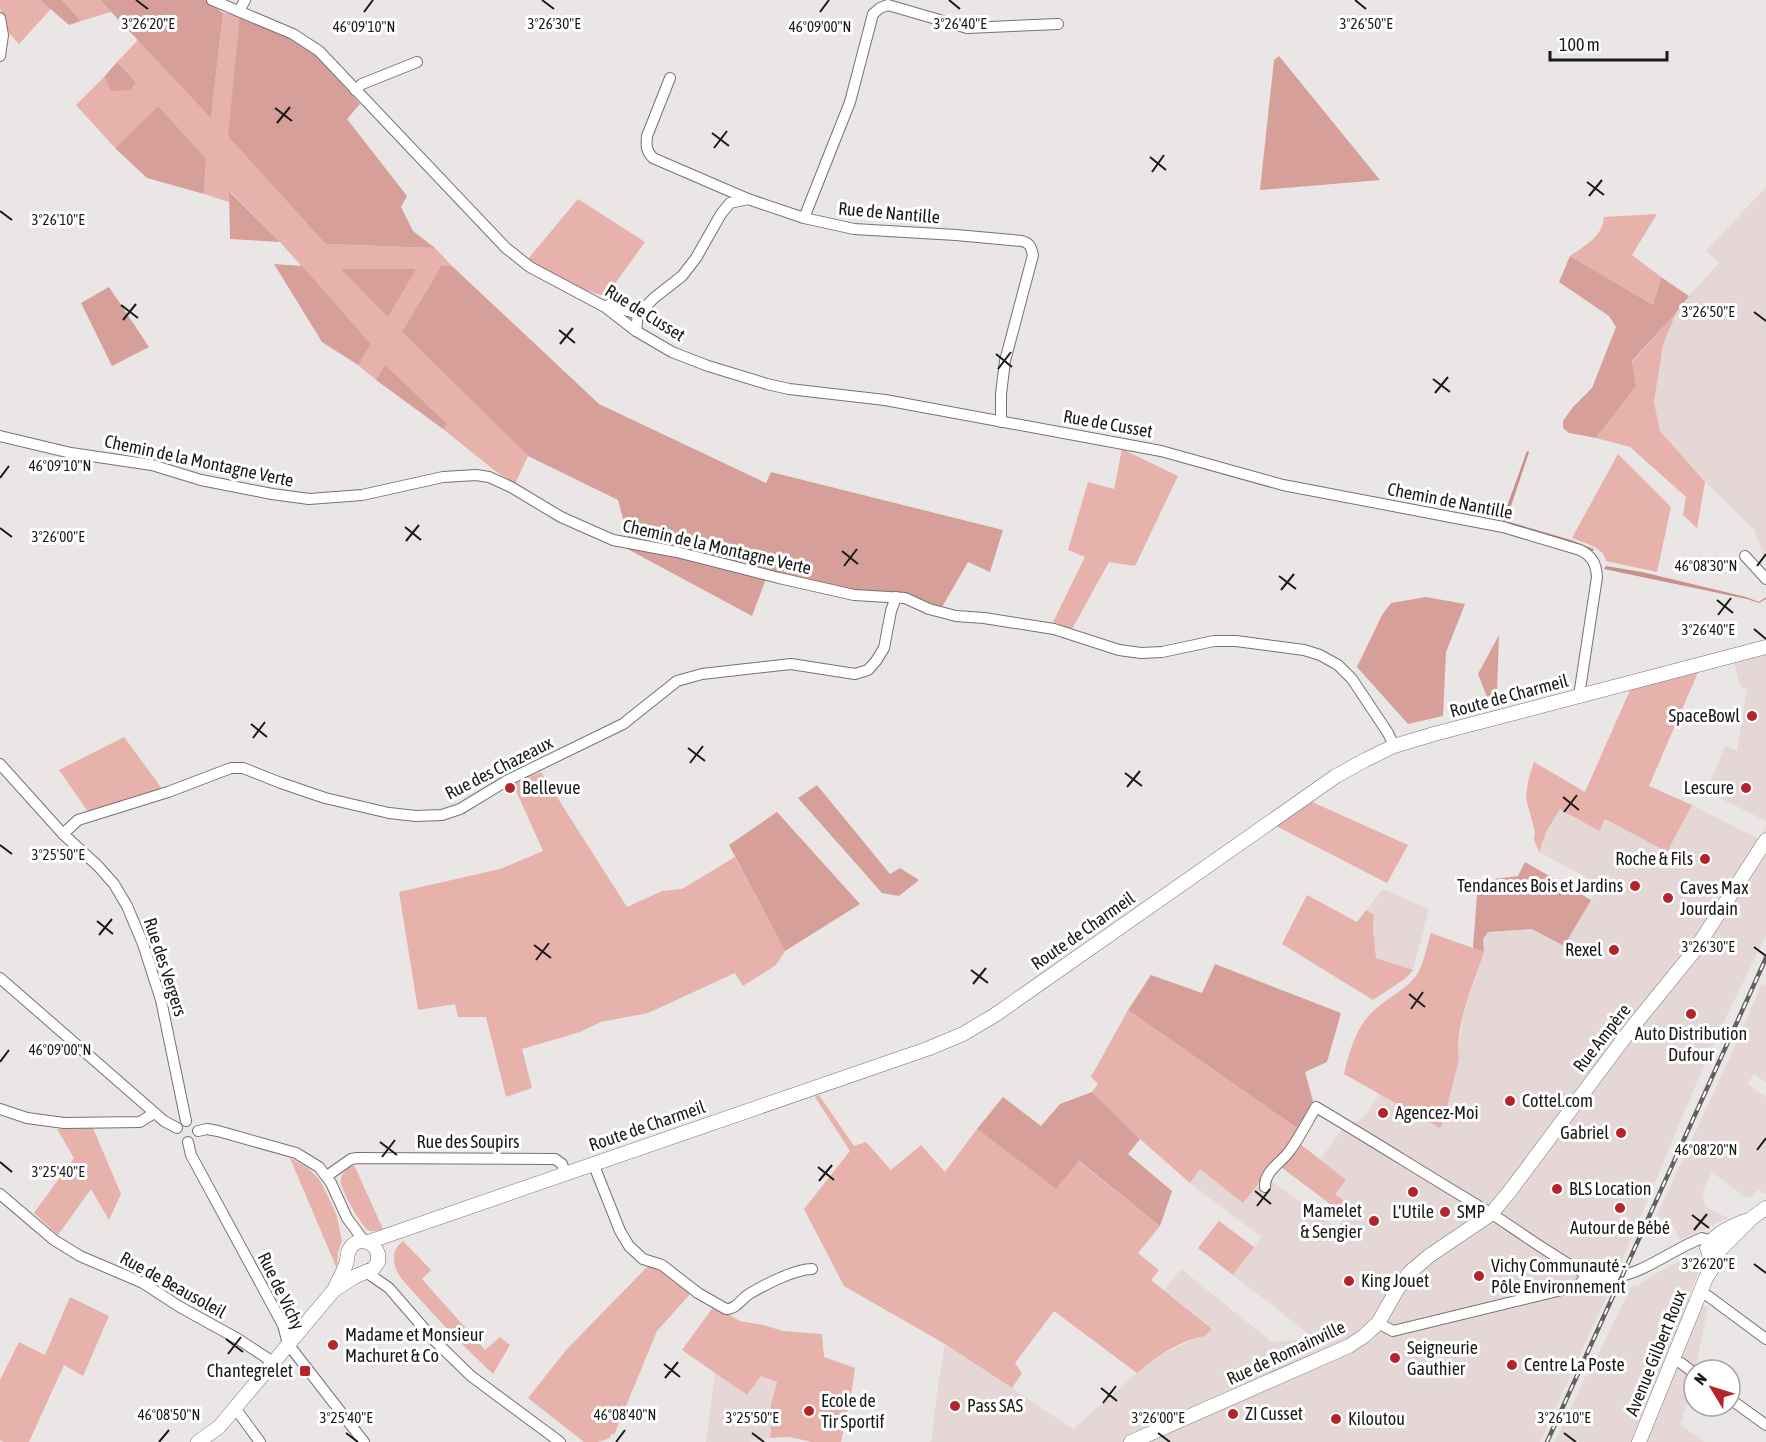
<svg xmlns="http://www.w3.org/2000/svg" width="1766" height="1442" font-family="'Asap Condensed',sans-serif">
<style>
.built{fill:#e4d7d6}
.green{fill:#e7b1ac}
.forest{fill:#d79f9a}
.water{fill:#c7908a}
.lines{fill:none;stroke-linecap:round;stroke-linejoin:round}
.minor-casing{stroke:#767272;stroke-width:12}
.major-casing{stroke:#767272;stroke-width:15}
.minor{stroke:#fff;stroke-width:10}
.major{stroke:#fff;stroke-width:14}
.rail-casing{stroke:#626060;stroke-width:4.5}
.rail{stroke:#fff;stroke-width:2;stroke-dasharray:7;stroke-linecap:butt}
.ticks{fill:none;stroke:#1b1a1a;stroke-width:2}
.poi-dot{fill:#b4242a;stroke:#fff;stroke-width:2}
.labels{text-anchor:middle;stroke-width:6;stroke-linejoin:round;paint-order:stroke}
.street-label{font-size:18px;fill:#1b1a1a;stroke:#fff}
.poi-label{font-size:18px;fill:#1b1a1a;stroke:#fff;text-anchor:start}
.ticks-label{font-size:15px;text-anchor:middle;fill:#1b1a1a;stroke:#fff;stroke-width:6;stroke-linejoin:round;paint-order:stroke}
</style>
<rect width="100%" height="100%" fill="#eae6e6"/>
<g class="built">
<path d="M1766,187V558L1764,557L1754,529L1705,482L1660,431L1654,402L1663,345L1676,313L1689,296L1719,263L1706,251Z"/>
<path d="M1766,654V821L1706,791L1725,746L1737,751L1747,689L1740,686L1734,662Z"/>
<path d="M1692,805L1759,839L1766,827V935L1712,1046L1612,1285L1540,1442H931L937,1393L945,1344L1073,1429L1146,1365L1165,1353L1195,1338L1205,1336L1212,1328L1164,1290L1181,1269L1272,1342L1314,1338L1233,1275L1261,1237L1190,1183L1200,1169L1264,1176L1337,1228L1352,1207L1335,1194L1345,1180L1320,1160L1343,1128L1365,1117L1380,1093L1439,1127L1444,1120L1459,1059L1458,1051L1464,1010L1484,952L1483,939L1488,932L1532,929L1564,945L1591,900L1599,884L1539,852L1546,832L1560,808L1598,831L1604,819L1667,852Z"/>
<path d="M1383,889L1429,909L1413,970L1376,958L1373,928L1374,915L1366,910Z"/>
<path d="M1762,983L1766,986V1082L1754,1074L1747,1084L1766,1097V1193L1764,1194L1759,1189L1751,1197H1745L1712,1172L1703,1190L1704,1203L1707,1208L1728,1218L1680,1240L1673,1226L1657,1215L1730,1057Z"/>
<path d="M1690,1255L1701,1266L1688,1298L1708,1307L1689,1399L1680,1424L1704,1442H1555L1589,1369H1591L1630,1289L1635,1284L1637,1286L1659,1272Z"/>
<path d="M715,1372L747,1395L761,1376L777,1382L771,1404V1434L769,1438L748,1442H706Z"/>
</g>
<g class="green">
<path d="M0,0H40L51,9L19,44L9,33L0,8Z"/>
<path d="M62,0H100L111,12L81,21Z"/>
<path d="M223,13L240,15L326,244L435,248L452,266H441L402,332L528,456L515,484L494,470L443,429L446,425L385,365L376,380L358,365L371,344L280,242L230,191L229,202L204,194L206,158L158,106L115,148L76,105L104,77L111,91L136,82L117,62L138,40L211,117Z"/>
<path d="M578,199L645,242L606,296C578,291 552,274 528,259Z"/>
<path d="M1657,214L1632,255L1661,277L1653,305L1570,256C1585,246 1603,236 1604,217Z"/>
<path d="M1676,313L1663,345L1654,402L1660,431L1705,482L1697,528L1683,515L1686,497L1630,447L1596,438L1636,386L1632,362Z"/>
<path d="M1122,449L1178,476L1135,566L1109,562L1072,629L1053,622L1085,557L1068,550L1088,482L1114,489Z"/>
<path d="M1618,454L1671,507L1657,572L1606,561C1604,547 1584,543 1572,538Z"/>
<path d="M1699,670L1649,786L1692,805L1667,852L1605,819L1599,831L1560,809L1546,832L1539,852L1534,839L1535,832L1526,798L1528,781L1534,762L1585,792L1631,688Z"/>
<path d="M124,737L163,790L89,813L59,770Z"/>
<path d="M541,772L627,907L662,891L682,889L735,857L785,951L776,965L743,986L735,973L648,1013L601,1022L580,1032L522,1049L532,1088L506,1097L486,1017H458L455,1004L418,1010L399,892L500,869L543,851L513,784Z"/>
<path d="M1310,801L1408,845L1387,883L1276,826Z"/>
<path d="M1307,895L1357,922L1366,910L1374,915L1373,928L1376,958L1413,970L1406,978L1373,1000L1282,944Z"/>
<path d="M1431,933L1484,952C1474,982 1454,1026 1459,1059L1444,1120L1440,1128L1344,1074C1350,1049 1357,1023 1379,1006C1391,996 1406,989 1415,977C1423,968 1427,945 1431,933Z"/>
<path d="M1128,1010L1297,1128L1286,1149L1243,1203L1200,1169L1190,1183L1140,1139L1092,1092L1098,1084L1091,1077Z"/>
<path d="M819,1095L854,1146L866,1142L891,1170L921,1145L945,1172L977,1129L1056,1189L1078,1161L1160,1226L1138,1253L1159,1270L1151,1280L1212,1329L1205,1336C1180,1340 1156,1357 1137,1373L1054,1311L1015,1363L1022,1373L1012,1388L945,1344L844,1286L804,1209L850,1151L815,1097Z"/>
<path d="M93,1128L121,1194L109,1220L91,1189L58,1235L34,1213L74,1158L57,1129Z"/>
<path d="M1299,1143L1346,1180L1335,1194L1352,1207L1346,1216L1281,1167Z"/>
<path d="M290,1158L308,1168L318,1178L322,1184L337,1216L342,1241L338,1252L337,1269Z"/>
<path d="M354,1165L383,1229C379,1230 374,1232 370,1231C362,1229 342,1191 341,1183C339,1175 347,1168 354,1165Z"/>
<path d="M1219,1221L1254,1247L1233,1275L1198,1248Z"/>
<path d="M403,1241L431,1270L422,1279L485,1350L500,1337L510,1345L493,1374C466,1349 441,1323 417,1296C409,1287 398,1277 395,1266C392,1254 395,1248 403,1241Z"/>
<path d="M649,1265L659,1266L692,1292L657,1331L614,1435L611,1434L610,1438L598,1442H584L528,1398L567,1349Z"/>
<path d="M70,1297L109,1316L83,1376L64,1365L29,1442H4L0,1440V1380L19,1342L45,1355Z"/>
<path d="M714,1306L740,1321L763,1325L783,1331L822,1334L824,1357L855,1368L851,1396L841,1442H812L790,1437L769,1438L771,1434V1404L777,1382L761,1376L747,1395L682,1350Z"/>
</g>
<g class="forest">
<path d="M40,0H62L81,21L69,25Z"/>
<path d="M100,0H205L223,13L211,118Z"/>
<path d="M240,15L288,36L316,55L360,104L347,119L407,196L401,207L413,231L435,248L326,244L228,136Z"/>
<path d="M1279,56L1380,180L1260,190L1274,60Z"/>
<path d="M117,62L136,82L130,90L111,91L104,77Z"/>
<path d="M158,106L206,158L204,194L147,178L115,148Z"/>
<path d="M229,191L280,242L230,239Z"/>
<path d="M1570,256L1653,305L1661,277L1689,296L1676,313L1632,361L1636,386L1596,438L1569,433L1563,428V421L1573,407L1592,388L1616,327L1609,316L1559,282Z"/>
<path d="M274,264L302,266L371,344L358,365L322,342Z"/>
<path d="M441,266H452L599,404L766,483L771,472L1003,530L990,572L968,562L942,607L897,592L852,590L769,571L752,616L622,546L628,538L618,500L528,456L402,332Z"/>
<path d="M341,269H416L388,317Z"/>
<path d="M109,287L149,347L112,366L81,303Z"/>
<path d="M385,365L447,424L443,429L376,380Z"/>
<path d="M1426,597L1465,604L1446,652L1443,716L1408,724L1357,667L1382,615L1391,603Z"/>
<path d="M1499,635L1497,692L1487,697L1478,674Z"/>
<path d="M817,785L890,874L900,868L919,880L899,896L882,893L798,798Z"/>
<path d="M777,812L860,904L785,951L729,845Z"/>
<path d="M1525,862L1591,900L1564,946L1532,929L1488,932L1483,939L1484,952L1473,948L1478,881L1518,876Z"/>
<path d="M1215,964L1341,1013L1327,1062L1305,1072L1313,1101L1297,1128L1128,1010L1151,975L1202,993Z"/>
<path d="M1092,1092L1140,1139L1128,1154L1172,1191L1160,1226L1079,1161L1056,1189L977,1129L1003,1097L1041,1126L1060,1104Z"/>
</g>
<g class="water">
<path d="M1527,451L1529,452L1506,521L1571,540L1594,549L1593,551L1571,543L1503,522L1505,512Z"/>
<path d="M1606,566L1642,572L1746,597L1759,602L1766,597V599L1759,603L1747,599L1604,569Z"/>
</g>
<g class="lines">
<g class="minor-casing">
<g id="minor">
<path d="M212,0L293,34L319,51L506,248L530,267L605,307L636,331L672,352L708,366L767,384L789,389L885,400L1161,451L1283,485L1503,527L1580,550C1592,556 1596,563 1597,577L1579,696"/>
<path d="M239,11L245,0"/>
<path d="M0,18L3,35L0,56"/>
<path d="M670,78L647,136C646,146 646,151 653,158L748,199"/>
<path d="M355,90L362,84L417,62"/>
<path d="M804,218L850,102L873,14L880,8L888,5L967,28L1058,24"/>
<path d="M608,305L638,314"/>
<path d="M636,331L638,314L654,298L682,276L696,258L721,214L730,203L748,199L804,218L854,229L956,235L1022,241C1030,243 1031,247 1033,255L1005,361L1001,394V422"/>
<path d="M0,436L71,453L152,465L201,480L272,494L309,499L362,495L443,477L476,475L489,477L511,487L561,517L613,540L677,552L779,578L854,595L905,598L929,609L956,616L984,618L1054,629L1119,650L1141,653L1162,652L1214,641H1236L1304,650L1320,655L1338,665L1352,679L1388,733L1394,746"/>
<path d="M1745,556L1766,579"/>
<path d="M0,764L63,834L98,866L114,884L127,906L143,944L161,1000L186,1121"/>
<path d="M63,834L78,820L168,792L231,768H243L281,783L325,798L389,813L416,816L442,815L460,809L508,780L623,724L677,681L702,674L791,664L855,674L868,670L876,661L884,648L891,611L896,597"/>
<path d="M0,978L164,1121L177,1128"/>
<path d="M0,1109L27,1118L64,1123L140,1122L154,1113"/>
<path d="M198,1131L207,1129L218,1131L296,1153L319,1167L331,1183L347,1218L364,1241"/>
<path d="M188,1142L191,1155L283,1325L288,1344L364,1442"/>
<path d="M593,1163L620,1231L629,1246L643,1259L662,1265L698,1293L726,1309C737,1309 741,1299 749,1294C764,1285 795,1269 812,1269"/>
<path d="M327,1176L351,1159L357,1158L555,1159L562,1164L565,1173"/>
<path d="M1265,1187C1264,1172 1280,1163 1288,1153C1299,1139 1307,1122 1316,1107C1375,1142 1433,1179 1492,1214C1511,1226 1584,1279 1601,1279C1640,1278 1668,1251 1702,1238L1708,1240L1711,1243"/>
<path d="M0,1194L54,1240L80,1256L143,1283L180,1307L238,1339L273,1362"/>
<path d="M366,1272L389,1288L434,1340L471,1376L560,1442"/>
<path d="M1700,1292L1708,1296L1766,1339"/>
<path d="M1378,1323L1393,1331L1578,1286L1587,1275"/>
<path d="M1672,1360L1681,1363L1694,1373"/>
<path d="M1730,1399L1766,1425"/>
<path d="M235,1408L260,1442"/>
</g>
</g>
<g class="major-casing">
<g id="major">
<path d="M368,1242L927,1049L963,1034L995,1015L1336,776L1365,760L1394,746L1434,734L1766,647"/>
<path d="M1707,1270L1709,1252L1707,1248C1715,1233 1730,1227 1745,1221"/>
<path d="M198,1442L219,1427L334,1290C338,1281 343,1273 346,1264C348,1259 347,1254 349,1250C357,1235 374,1241 378,1254V1262L373,1269L356,1276L334,1290"/>
<path d="M1131,1442L1349,1346L1364,1336L1378,1323L1398,1288L1410,1272L1429,1256L1491,1214L1510,1191L1634,1025L1695,950L1766,840"/>
<path d="M1639,1442L1706,1278L1718,1259V1252L1752,1218L1766,1208"/>
</g>
</g>
<use href="#minor" class="minor"/>
<use href="#major" class="major"/>
<g class="rail-casing">
<path id="rail" d="M1547,1442L1766,958"/>
</g>
<use href="#rail" class="rail"/>
</g>
<path class="ticks" d="M136,0L148,9M542,0L554,9M949,0L960,9M1355,0L1366,9M364,12L373,0M820,12L829,0M275,108L292,121M277,123L290,107M712,133L729,146M714,148L727,131M1150,157L1166,170M1152,172L1164,155M1587,182L1604,195M1589,196L1602,180M0,211L12,220M121,305L138,318M1754,312L1766,321M123,320L136,304M559,330L575,343M560,344L573,328M996,354L1012,367M998,369L1011,352M1433,379L1450,392M1435,393L1448,377M0,478L9,466M405,527L421,540M0,528L12,537M406,541L419,525M842,551L858,564M844,566L857,549M1757,566L1766,554M1279,576L1296,589M1281,590L1294,574M1717,600L1733,613M1718,615L1731,598M1754,629L1766,639M251,724L267,737M253,738L265,722M688,748L705,761M690,763L703,746M1125,773L1142,786M1127,787L1140,771M1563,797L1579,810M1564,812L1577,795M0,845L12,854M97,921L113,934M99,935L112,919M534,945L551,958M1754,947L1766,956M536,960L549,943M971,970L988,983M973,984L986,968M1409,994L1425,1007M1411,1009L1423,992M0,1062L9,1050M380,1142L397,1155M1757,1150L1766,1138M382,1157L395,1140M0,1162L12,1172M818,1167L834,1180M819,1181L832,1165M1255,1191L1271,1204M1257,1206L1270,1189M1692,1215L1709,1228M1694,1230L1707,1214M1754,1264L1766,1273M226,1339L243,1352M228,1354L241,1337M664,1364L680,1377M665,1378L678,1362M1101,1388L1117,1401M1103,1403L1116,1386M346,1433L358,1442M752,1433L764,1442M1158,1433L1170,1442M1564,1433L1576,1442M159,1442L169,1430M616,1442L625,1430"/>
<g class="poi-dot">
<circle cx="1752" cy="716" r="6"/>
<circle cx="510" cy="788" r="6"/>
<circle cx="1746" cy="788" r="6"/>
<circle cx="1705" cy="859" r="6"/>
<circle cx="1635" cy="886" r="6"/>
<circle cx="1668" cy="898" r="6"/>
<circle cx="1614" cy="950" r="6"/>
<circle cx="1691" cy="1014" r="6"/>
<circle cx="1510" cy="1101" r="6"/>
<circle cx="1383" cy="1113" r="6"/>
<circle cx="1621" cy="1133" r="6"/>
<circle cx="1557" cy="1189" r="6"/>
<circle cx="1413" cy="1192" r="6"/>
<circle cx="1620" cy="1208" r="6"/>
<circle cx="1445" cy="1212" r="6"/>
<circle cx="1374" cy="1221" r="6"/>
<circle cx="1479" cy="1276" r="6"/>
<circle cx="1349" cy="1281" r="6"/>
<circle cx="333" cy="1345" r="6"/>
<circle cx="1395" cy="1358" r="6"/>
<circle cx="1512" cy="1365" r="6"/>
<rect x="299" y="1365" width="12" height="12" rx="3"/>
<circle cx="955" cy="1406" r="6"/>
<circle cx="809" cy="1411" r="6"/>
<circle cx="1233" cy="1414" r="6"/>
<circle cx="1336" cy="1419" r="6"/>
</g>
<g class="labels">
<g class="street-label">
<text transform="translate(889 213) rotate(5)" y="6">Rue de Nantille</text>
<text transform="translate(645 313) rotate(32)" y="6">Rue de Cusset</text>
<text transform="translate(1108 424) rotate(10)" y="6">Rue de Cusset</text>
<text transform="translate(199 461) rotate(12)" y="6">Chemin de la Montagne Verte</text>
<text transform="translate(1450 501) rotate(11)" y="6">Chemin de Nantille</text>
<text transform="translate(717 547) rotate(13)" y="6">Chemin de la Montagne Verte</text>
<text transform="translate(1509 696) rotate(-15)" y="6">Route de Charmeil</text>
<text transform="translate(499 768) rotate(-27)" y="6">Rue des Chazeaux</text>
<text transform="translate(1083 931) rotate(-35)" y="6">Route de Charmeil</text>
<text transform="translate(165 967) rotate(72)" y="6">Rue des Vergers</text>
<text transform="translate(1602 1038) rotate(-52)" y="6">Rue Ampère</text>
<text transform="translate(647 1126) rotate(-19)" y="6">Route de Charmeil</text>
<text x="468" y="1148">Rue des Soupirs</text>
<text transform="translate(173 1285) rotate(29)" y="6">Rue de Beausoleil</text>
<text transform="translate(281 1291) rotate(64)" y="6">Rue de Vichy</text>
<text transform="translate(1286 1353) rotate(-25)" y="6">Rue de Romainville</text>
<text transform="translate(1656 1353) rotate(-68)" y="6">Avenue Gilbert Roux</text>
</g>
<g class="poi-label">
<text x="1740" y="722" text-anchor="end">SpaceBowl</text>
<text x="522" y="794">Bellevue</text>
<text x="1734" y="794" text-anchor="end">Lescure</text>
<text x="1693" y="865" text-anchor="end">Roche &amp; Fils</text>
<text x="1623" y="892" text-anchor="end">Tendances Bois et Jardins</text>
<text x="1680" y="894">Caves Max<tspan x="1680" dy="21">Jourdain</tspan></text>
<text x="1602" y="956" text-anchor="end">Rexel</text>
<text x="1691" y="1040" text-anchor="middle">Auto Distribution<tspan x="1691" dy="21">Dufour</tspan></text>
<text x="1522" y="1107">Cottel.com</text>
<text x="1395" y="1119">Agencez-Moi</text>
<text x="1609" y="1139" text-anchor="end">Gabriel</text>
<text x="1569" y="1195">BLS Location</text>
<text x="1362" y="1217" text-anchor="end">Mamelet<tspan x="1362" dy="21">&amp; Sengier</tspan></text>
<text x="1413" y="1218" text-anchor="middle">L'Utile</text>
<text x="1457" y="1218">SMP</text>
<text x="1620" y="1234" text-anchor="middle">Autour de Bébé</text>
<text x="1491" y="1272">Vichy Communauté -<tspan x="1491" dy="21">Pôle Environnement</tspan></text>
<text x="1361" y="1287">King Jouet</text>
<text x="345" y="1341">Madame et Monsieur<tspan x="345" dy="21">Machuret &amp; Co</tspan></text>
<text x="1407" y="1354">Seigneurie<tspan x="1407" dy="21">Gauthier</tspan></text>
<text x="1524" y="1371">Centre La Poste</text>
<text x="293" y="1377" text-anchor="end">Chantegrelet</text>
<text x="821" y="1407">Ecole de<tspan x="821" dy="21">Tir Sportif</tspan></text>
<text x="967" y="1412">Pass SAS</text>
<text x="1245" y="1420">ZI Cusset</text>
<text x="1348" y="1425">Kiloutou</text>
</g>
</g>
<g class="ticks-label">
<text x="148" y="29">3°26'20"E</text>
<text x="554" y="29">3°26'30"E</text>
<text x="960" y="29">3°26'40"E</text>
<text x="1366" y="29">3°26'50"E</text>
<text x="364" y="32">46°09'10"N</text>
<text x="820" y="32">46°09'00"N</text>
<text x="58" y="225">3°26'10"E</text>
<text x="1708" y="317">3°26'50"E</text>
<text x="60" y="471">46°09'10"N</text>
<text x="58" y="542">3°26'00"E</text>
<text x="1706" y="571">46°08'30"N</text>
<text x="1708" y="635">3°26'40"E</text>
<text x="58" y="860">3°25'50"E</text>
<text x="1708" y="952">3°26'30"E</text>
<text x="60" y="1055">46°09'00"N</text>
<text x="1706" y="1155">46°08'20"N</text>
<text x="58" y="1177">3°25'40"E</text>
<text x="1708" y="1269">3°26'20"E</text>
<text x="169" y="1420">46°08'50"N</text>
<text x="625" y="1420">46°08'40"N</text>
<text x="346" y="1423">3°25'40"E</text>
<text x="752" y="1423">3°25'50"E</text>
<text x="1158" y="1423">3°26'00"E</text>
<text x="1564" y="1423">3°26'10"E</text>
</g>
<g transform="translate(1712 1388) rotate(308)"><circle r="28" fill="#ffffff" stroke="#a4a3a3" stroke-width="1.5"/>
<path d="M0-4.5L10 22L0 15L-10 22Z" fill="#b4242a"/>
<text y="-9" font-size="16" font-weight="bold" text-anchor="middle" fill="#1b1a1a">N</text>
</g>
<path d="M1550 51v9h117v-9" fill="none" stroke="#1b1a1a" stroke-width="3"/>
<text x="1559" y="51" font-size="18" fill="#1b1a1a" stroke="#ffffff" stroke-width="4.5" paint-order="stroke">100 m</text>
</svg>
